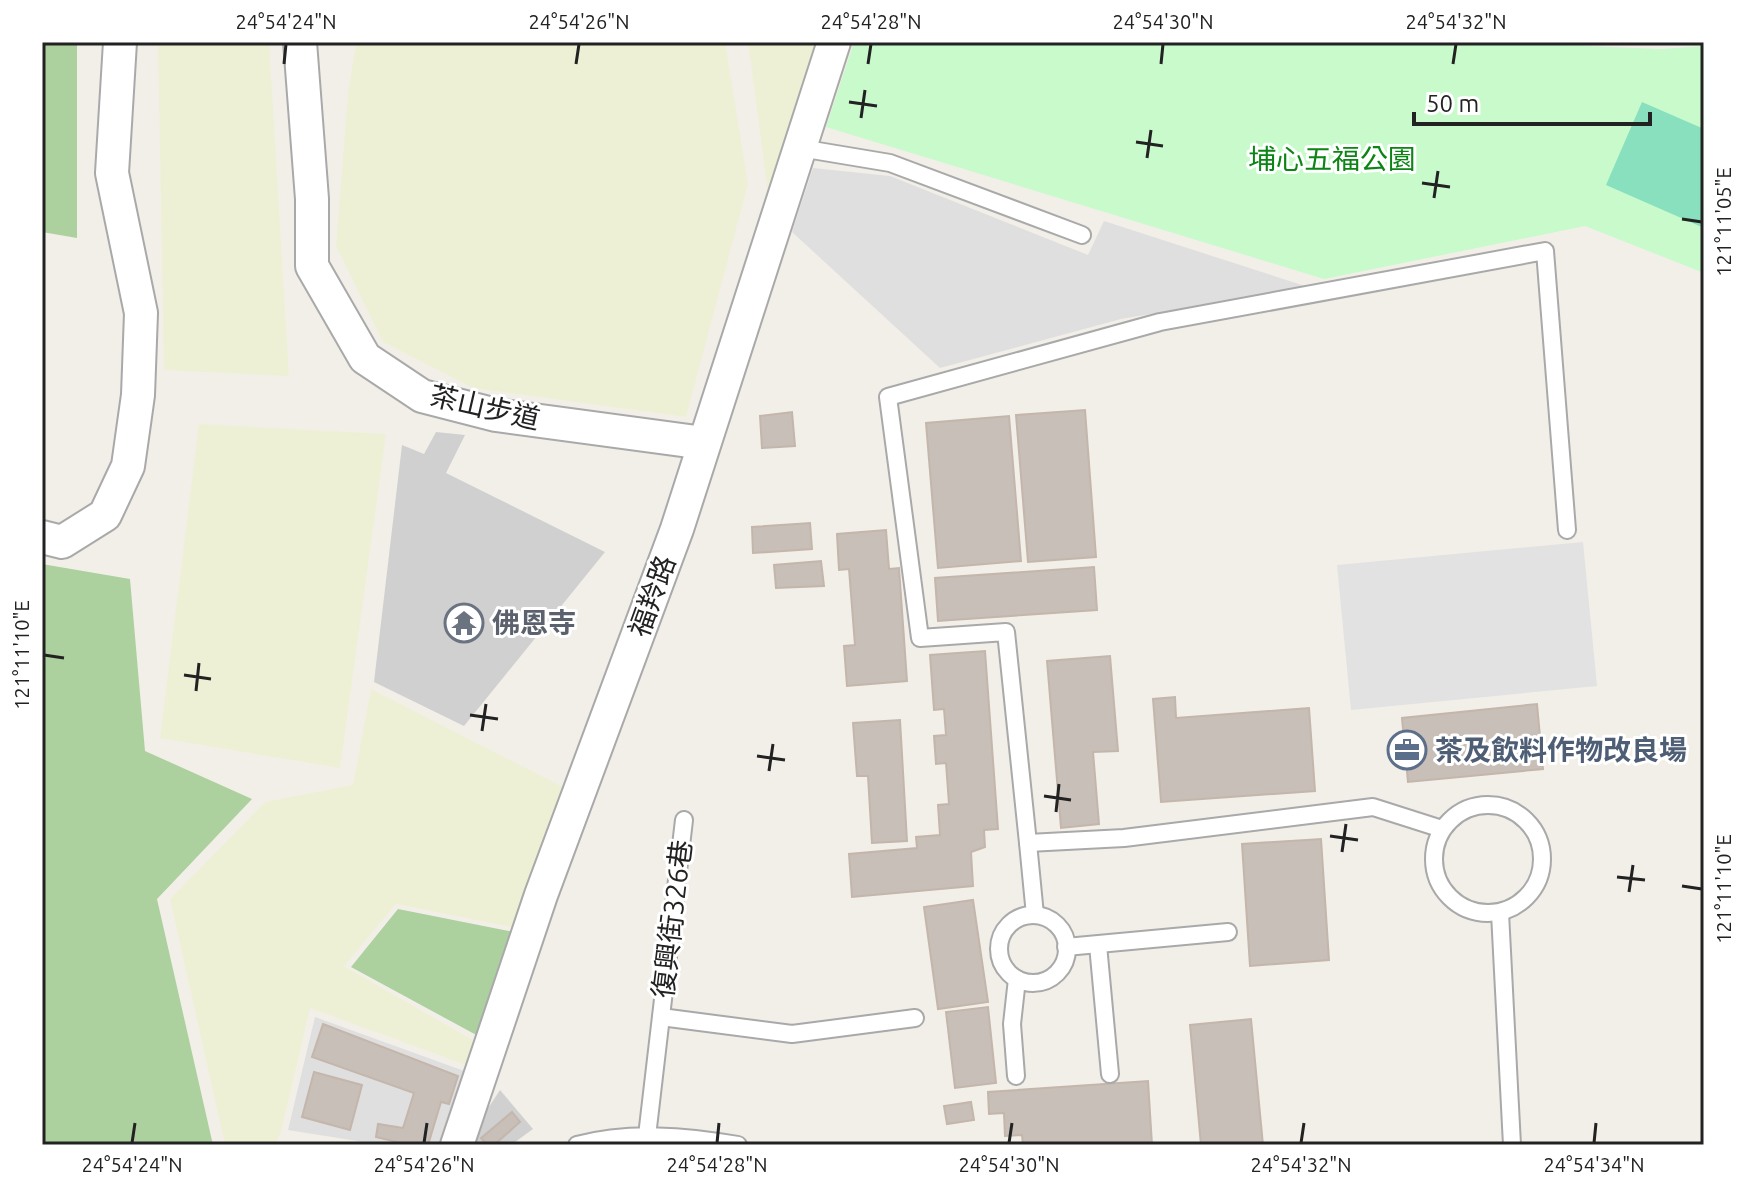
<svg xmlns="http://www.w3.org/2000/svg" width="1746" height="1187" font-family="Ubuntu,'Noto Sans TC',sans-serif">
<style>
.residential{fill:#e0dfdf}
.religious{fill:#d0d0d0}
.farmland{fill:#eef0d5}
.forest{fill:#add19e}
.park{fill:#c8facc}
.pitch{fill:#88e0be}
.parking{fill:#e2e2e2}
.building{fill:#c7bfb8;stroke:#c4b6ab;stroke-width:2}
.lines{fill:none;stroke-linecap:round;stroke-linejoin:round}
.lane-casing{stroke:#a9a9a9;stroke-width:20}
.street-casing{stroke:#a9a9a9;stroke-width:36}
.lane{stroke:#fff;stroke-width:16}
.street{stroke:#fff;stroke-width:32}
.ticks{fill:none;stroke:#222;stroke-width:3}
.labels{text-anchor:middle;stroke-width:6;stroke-linejoin:round;paint-order:stroke}
.park-label{font-size:28px;fill:#0c8416;stroke:#fff}
.street-label{font-size:28px;fill:#222;stroke:#fff}
.worship-label{font-size:28px;font-weight:bold;fill:#5b616d;stroke:#fff;text-anchor:start}
.service-label{font-size:28px;font-weight:bold;fill:#4e5e75;stroke:#fff;text-anchor:start}
.neatline{fill:none;stroke:#222;stroke-width:3}
.ticks-label{font-size:20px;text-anchor:middle;fill:#222}
</style>
<rect width="100%" height="100%" fill="#f2efe9"/>
<g class="residential">
<path d="M813,168L890,176L1088,255L1104,221L1308,287L1121,319L940,368L792,232Z"/>
<path d="M315,1017L467,1072L442,1145H382L288,1130Z"/>
</g>
<g class="religious">
<path d="M436,432L465,435L446,473L605,552L464,726L374,682L402,445L424,454Z"/>
<path d="M500,1090L533,1129L511,1145H473L479,1122Z"/>
</g>
<g class="farmland">
<path d="M158,42H269L289,376L164,370Z"/>
<path d="M356,42H725L748,184L686,417L473,388L383,342L336,246L348,95Z"/>
<path d="M748,42H817L768,192Z"/>
<path d="M199,424L386,434L340,768L160,738Z"/>
<path d="M371,689L565,788L516,928L396,904L344,966L476,1042L469,1066L310,1008L281,1132L275,1145H225L170,899L265,802L353,785Z"/>
</g>
<g class="forest">
<path d="M42,42H77V238L42,232Z"/>
<path d="M42,564L130,579L145,751L252,799L157,899L213,1145H42Z"/>
<path d="M398,909L514,932L480,1037L351,967Z"/>
</g>
<path class="park" d="M854,42H1484L1661,49L1704,46V273L1585,226L1324,279L826,127Z"/>
<path class="pitch" d="M1642,102L1704,129V228L1606,185Z"/>
<path class="parking" d="M1583,542L1597,686L1351,710L1337,565Z"/>
<g class="building">
<path d="M1085,410L1096,557L1028,562L1016,415Z"/>
<path d="M792,412L795,446L762,448L760,416Z"/>
<path d="M1009,416L1021,561L938,568L926,423Z"/>
<path d="M810,523L812,549L753,553L752,527Z"/>
<path d="M886,530L889,569L899,568L907,681L847,686L844,646L855,645L849,569L839,570L837,534Z"/>
<path d="M821,561L824,586L776,588L774,565Z"/>
<path d="M1094,567L1097,610L938,621L935,578Z"/>
<path d="M985,651L998,829L984,830L985,847L971,852L973,886L852,897L849,854L917,848L916,837L940,835L938,805L949,804L946,763L936,764L934,736L946,735L944,709L934,710L930,655Z"/>
<path d="M1110,656L1118,751L1093,752L1099,824L1061,828L1047,661Z"/>
<path d="M1175,697L1176,718L1309,708L1315,791L1161,802L1153,699Z"/>
<path d="M1537,704L1543,769L1408,782L1402,718Z"/>
<path d="M900,720L907,841L872,843L868,776H857L853,723Z"/>
<path d="M1321,839L1329,960L1250,966L1242,844Z"/>
<path d="M973,900L988,1002L938,1009L924,907Z"/>
<path d="M988,1007L996,1083L955,1088L946,1012Z"/>
<path d="M1251,1019L1263,1145H1201L1190,1025Z"/>
<path d="M323,1024L458,1076L449,1104L441,1102L428,1145H409L376,1137L378,1124L403,1128L414,1093L312,1057Z"/>
<path d="M314,1072L362,1085L350,1130L302,1117Z"/>
<path d="M1148,1081L1152,1145H1023L1022,1135L1005,1136L1004,1113L989,1114L988,1092Z"/>
<path d="M971,1102L974,1120L947,1124L944,1106Z"/>
<path d="M512,1112L520,1122L494,1145H487L481,1138Z"/>
</g>
<g class="lines">
<g class="lane-casing">
<g id="lane">
<path d="M800,148L890,163L1082,235"/>
<circle cx="1488" cy="859" r="54"/>
<path d="M1442,829L1373,807L1124,838L1028,843L1006,632L920,638L888,397L1160,322L1545,251L1567,530"/>
<path d="M1028,843L1035,915"/>
<path d="M1500,913L1512,1145"/>
<circle cx="1033" cy="949" r="34"/>
<path d="M1098,945L1110,1074"/>
<path d="M1066,947L1228,932"/>
<path d="M661,1017L792,1034L915,1018"/>
<path d="M1016,1076L1012,1024L1017,979"/>
<path d="M647,1136L684,820"/>
<path d="M577,1145C629,1131 686,1136 738,1145"/>
</g>
</g>
<g class="street-casing">
<g id="street">
<path d="M300,42L312,199V266L365,358L422,396L496,415L704,443"/>
<path d="M42,537L62,542L105,515L128,466L138,395L141,313L112,173L120,42"/>
<path d="M457,1145L541,895L677,529L834,42"/>
</g>
</g>
<use href="#lane" class="lane"/>
<use href="#street" class="street"/>
</g>
<path class="ticks" d="M284,64L286,44M576,64L579,44M868,64L871,44M1161,64L1163,44M1453,64L1456,44M849,102L877,106M861,118L865,90M1136,142L1163,146M1147,158L1151,130M1422,183L1450,187M1434,198L1438,171M1682,219L1702,222M44,655L64,658M184,675L211,679M196,691L199,663M470,715L498,719M482,731L486,704M757,756L785,760M769,771L773,744M1044,796L1071,800M1056,812L1059,784M1330,836L1358,840M1342,852L1346,824M1617,877L1645,880M1682,886L1702,889M1629,892L1633,865M132,1143L135,1123M424,1143L427,1123M717,1143L719,1123M1009,1143L1012,1123M1301,1143L1304,1123M1594,1143L1596,1123"/>
<defs>
<g id="temple-ring" transform="scale(2)"><circle r="9.5" fill="#fff" stroke="#6b7280" stroke-width="1.5"/><path d="M0-6L5-2H3V0L6.5 2.5H4V6H1.5V3h-3V6H-4V2.5H-6.5L-3 0V-2H-5Z" fill="#6b7280"/></g>
<g id="office-ring" transform="scale(2)"><circle r="9.5" fill="#fff" stroke="#5c6f8a" stroke-width="1.5"/><path d="M-6-3h4V-5.5h4V-3h4V5H-6ZM-1-4.5V-3h2v-1.5ZM-6 0V1H6V0Z" fill="#5c6f8a"/></g>
</defs>
<g fill-rule="evenodd">
<use href="#temple-ring" x="464" y="623"/>
<use href="#office-ring" x="1407" y="750"/>
</g>
<g class="labels">
<g class="park-label">
<text x="1332" y="169">埔心五福公園</text>
</g>
<g class="street-label">
<text transform="translate(485 407) rotate(13)" y="10">茶山步道</text>
<text transform="translate(652 596) rotate(-70)" y="10">福羚路</text>
<text transform="translate(672 919) rotate(-83)" y="10">復興街326巷</text>
</g>
<g class="worship-label">
<text x="492" y="633">佛恩寺</text>
</g>
<g class="service-label">
<text x="1435" y="760">茶及飲料作物改良場</text>
</g>
</g>
<rect width="1746" height="1187" fill="none" stroke="#ffffff" stroke-width="88"/>
<path d="M1414 112v12h236v-12" fill="none" stroke="#222222" stroke-width="4"/>
<text x="1426" y="112" font-size="24" fill="#222222" stroke="#ffffff" stroke-width="6" paint-order="stroke">50 m</text>
<rect x="44" y="44" width="1658" height="1099" class="neatline"/>
<g class="ticks-label">
<text x="286" y="29">24°54'24"N</text>
<text x="579" y="29">24°54'26"N</text>
<text x="871" y="29">24°54'28"N</text>
<text x="1163" y="29">24°54'30"N</text>
<text x="1456" y="29">24°54'32"N</text>
<text transform="translate(1724 222) rotate(-90)" y="7">121°11'05"E</text>
<text transform="translate(22 655) rotate(-90)" y="7">121°11'10"E</text>
<text transform="translate(1724 889) rotate(-90)" y="7">121°11'10"E</text>
<text x="132" y="1172">24°54'24"N</text>
<text x="424" y="1172">24°54'26"N</text>
<text x="717" y="1172">24°54'28"N</text>
<text x="1009" y="1172">24°54'30"N</text>
<text x="1301" y="1172">24°54'32"N</text>
<text x="1594" y="1172">24°54'34"N</text>
</g>
</svg>
